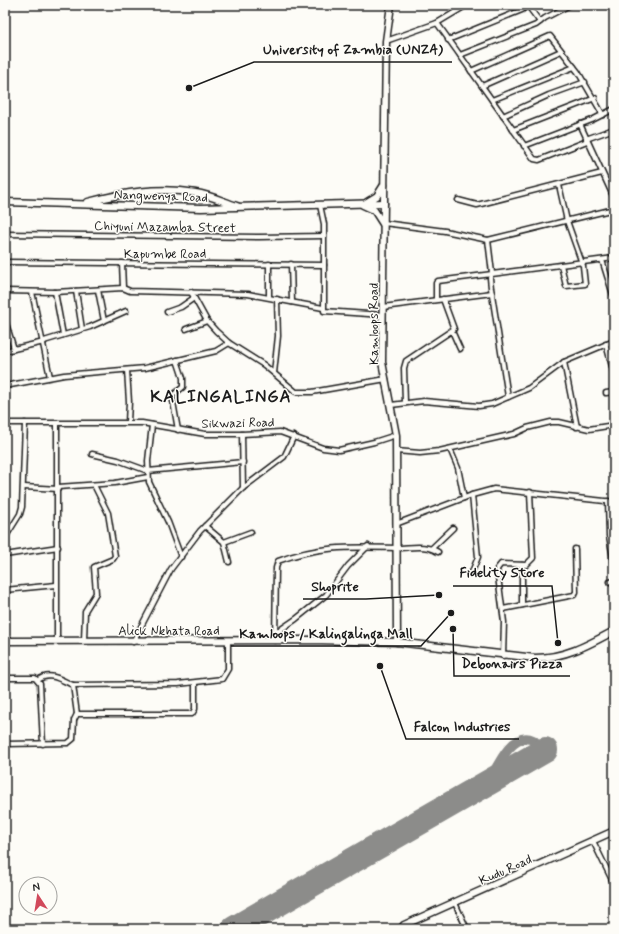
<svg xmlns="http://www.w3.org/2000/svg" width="619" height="934" font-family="Mynerve,sans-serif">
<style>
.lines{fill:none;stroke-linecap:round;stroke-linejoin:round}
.taxiway{stroke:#8c8c8a;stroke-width:10}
.runway{stroke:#8c8c8a;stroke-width:26}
.street-casing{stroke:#1c1c1c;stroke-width:7}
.secondary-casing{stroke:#1c1c1c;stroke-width:9}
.street{stroke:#fdfcf7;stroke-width:4}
.secondary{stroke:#fdfcf7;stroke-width:6}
.labels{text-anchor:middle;stroke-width:3;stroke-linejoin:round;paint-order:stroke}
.street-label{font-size:13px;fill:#1c1c1c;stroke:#fdfcf7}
.district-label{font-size:17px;font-weight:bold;letter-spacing:1px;fill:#1c1c1c;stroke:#fdfcf7}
.leader{fill:none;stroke:#1c1c1c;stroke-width:1.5}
.callout-dot{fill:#1c1c1c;stroke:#fdfcf7;stroke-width:1.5}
.callout-label{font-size:14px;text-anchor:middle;font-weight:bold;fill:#1c1c1c;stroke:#fdfcf7;stroke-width:3;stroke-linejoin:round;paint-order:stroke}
</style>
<rect width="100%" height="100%" fill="#fdfcf7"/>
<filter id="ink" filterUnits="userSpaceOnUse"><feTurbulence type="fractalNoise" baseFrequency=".025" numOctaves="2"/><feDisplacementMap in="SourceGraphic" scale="8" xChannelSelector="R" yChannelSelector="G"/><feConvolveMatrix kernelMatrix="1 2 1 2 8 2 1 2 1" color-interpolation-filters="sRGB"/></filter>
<g filter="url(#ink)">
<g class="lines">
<path class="taxiway" d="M489,782C496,769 512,730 533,740C538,743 539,748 538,754"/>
<path class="runway" d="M234,929L545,750"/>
<g class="street-casing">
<g id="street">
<path d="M528,6L540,22"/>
<path d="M437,23L534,159L539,160L587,141"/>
<path d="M448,40L522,10L528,5"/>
<path d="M386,41L437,23L467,5"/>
<path d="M460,55L536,25L545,18L570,5"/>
<path d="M471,71L550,36L578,72L603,115"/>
<path d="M482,86L561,51"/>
<path d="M492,100L574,67"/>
<path d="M503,116L549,95L585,82"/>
<path d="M580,124L614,198"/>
<path d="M513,130L595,98"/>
<path d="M586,139L614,129"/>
<path d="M524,146L592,120L614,109"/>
<path d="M559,185L567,221L583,266L585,284L566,286L561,265"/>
<path d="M458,200L477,205L602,173"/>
<path d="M320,205L324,224V311L383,315"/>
<path d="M384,223L445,231L488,240L492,273L490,278L491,288L508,397"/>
<path d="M5,234L259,237L324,236"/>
<path d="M488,240L614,209"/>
<path d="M602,260L614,298"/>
<path d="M5,262L324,265"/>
<path d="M122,263L123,288"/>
<path d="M269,264V297"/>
<path d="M291,264L292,302"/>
<path d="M98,290L104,321"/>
<path d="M5,291L55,292L123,288L130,291L248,294L323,308"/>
<path d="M76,291L82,329"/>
<path d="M32,292L50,377"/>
<path d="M55,292L63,335"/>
<path d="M191,292L207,321L216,331L229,343L264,365L296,392H312L386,379"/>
<path d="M436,299V283L438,281L614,258"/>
<path d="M383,307L492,293"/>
<path d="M167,312L181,307L194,298"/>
<path d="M5,320L14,349"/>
<path d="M186,329L207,321"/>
<path d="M452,331L460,349"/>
<path d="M44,341L90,327L126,311"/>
<path d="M606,344L614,374"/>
<path d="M5,351L44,342"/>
<path d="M177,360L183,378V387L172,396L178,430"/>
<path d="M564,362L577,427"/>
<path d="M127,370L129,402L128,422"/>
<path d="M274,373L278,336L277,299"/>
<path d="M5,386L64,375L145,368L216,351L229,343"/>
<path d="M606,393L614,392"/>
<path d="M405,403L404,368L406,361L454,329L443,299"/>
<path d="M391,405L424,401L479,406L492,404L529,388L564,362L614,341"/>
<path d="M5,423H142L205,434H242L280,432L323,448L339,450L374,442L396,435"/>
<path d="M57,423V641"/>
<path d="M152,425L148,461L149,482L168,522L181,557"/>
<path d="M242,434L243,488"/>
<path d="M450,449L458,468L464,498"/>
<path d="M396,451L420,453L439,451L514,434L527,428L551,422H559L589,429L614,425"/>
<path d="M92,454L118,460L148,471L243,462"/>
<path d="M612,456L614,464"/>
<path d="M24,487L58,489"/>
<path d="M58,487L115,483L148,477"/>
<path d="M608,501L609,536L614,564"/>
<path d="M396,524L472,495L494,489L614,502"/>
<path d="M205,526L224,542L229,562"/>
<path d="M5,538L20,514L22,507L25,423"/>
<path d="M224,542L251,532"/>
<path d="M432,548L453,528"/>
<path d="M5,555L58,547"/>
<path d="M522,565V605"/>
<path d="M472,572L478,557L472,495"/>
<path d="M610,582L614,581"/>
<path d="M5,590L56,585"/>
<path d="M503,609L574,595L576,592L575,549"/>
<path d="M274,634L296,619L326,595L348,566L368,546"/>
<path d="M84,641L85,611L96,593L94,567L113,559L115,556L108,513L94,485"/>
<path d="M275,641L276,568L278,561C319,545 353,547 396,548C411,548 426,544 438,552"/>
<path d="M133,642L171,569L200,531L243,488L284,457L294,436"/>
<path d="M503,656L504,622L497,569L501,564L526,565L533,558L530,492"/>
<path d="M5,678H35L40,684L43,744"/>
<path d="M38,680C50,671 61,680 73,685"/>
<path d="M77,714L73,685L178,684L222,679L228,669V641"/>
<path d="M5,744L68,743L73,739L74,720L77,714H192L195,709V683"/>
<path d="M593,841L614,884"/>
<path d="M455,903L467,929"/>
</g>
</g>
<g class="secondary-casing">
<g id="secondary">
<path d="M391,5L386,41L382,362L396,435L397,642"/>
<path d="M5,202L201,208L384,203"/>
<path d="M88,202C123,193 159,186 196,193C210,195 224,202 237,206"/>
<path d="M367,202L377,196L384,185"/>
<path d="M363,205L374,210L383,224"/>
<path d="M5,641L311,640L397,642L535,658C565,658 588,645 614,631"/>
<path d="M401,929L404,925L614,831"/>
</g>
</g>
<use href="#street" class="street"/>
<use href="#secondary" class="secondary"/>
</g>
</g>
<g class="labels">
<g class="street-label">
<text transform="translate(161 195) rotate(2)" y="5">Nangwenya Road</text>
<text transform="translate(165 226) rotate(1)" y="5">Chiyuni Mazamba Street</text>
<text x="165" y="258">Kapumbe Road</text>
<text transform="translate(373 324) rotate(-90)" y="5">Kamloops Road</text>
<text transform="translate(238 422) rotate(-1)" y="5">Sikwazi Road</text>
<text x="169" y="635">Alick Nkhata Road</text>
<text transform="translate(505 869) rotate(-24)" y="5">Kudu Road</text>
</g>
<g class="district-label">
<text x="221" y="402">KALINGALINGA</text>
</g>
</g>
<path class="leader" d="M189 88L254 62H452M558 643L552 586H453M439 595L366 599H303M451 613L421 646H231M453 629L454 676H570M380 666L406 739H519"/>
<g class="callout-dot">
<circle cx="189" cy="88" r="4"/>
<circle cx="558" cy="643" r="4"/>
<circle cx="439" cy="595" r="4"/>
<circle cx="451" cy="613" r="4"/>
<circle cx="453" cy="629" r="4"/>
<circle cx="380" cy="666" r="4"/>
</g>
<g class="callout-label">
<text x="353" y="54">University of Zambia (UNZA)</text>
<text x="502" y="577">Fidelity Store</text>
<text x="335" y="591">Shoprite</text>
<text x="326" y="638">Kamloops / Kalingalinga Mall</text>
<text x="512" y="668">Debonairs Pizza</text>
<text x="462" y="731">Falcon Industries</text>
</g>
<rect width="619" height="934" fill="none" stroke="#fdfcf7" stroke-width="20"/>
<rect x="10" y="10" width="599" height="914" fill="none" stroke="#1c1c1c" stroke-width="1.5" filter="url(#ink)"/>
<g transform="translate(38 896) rotate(348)"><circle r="19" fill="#fdfcf7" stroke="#a3a29f"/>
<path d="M0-3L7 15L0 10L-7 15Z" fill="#d1495b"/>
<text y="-6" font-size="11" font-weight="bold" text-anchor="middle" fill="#1c1c1c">N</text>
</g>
</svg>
